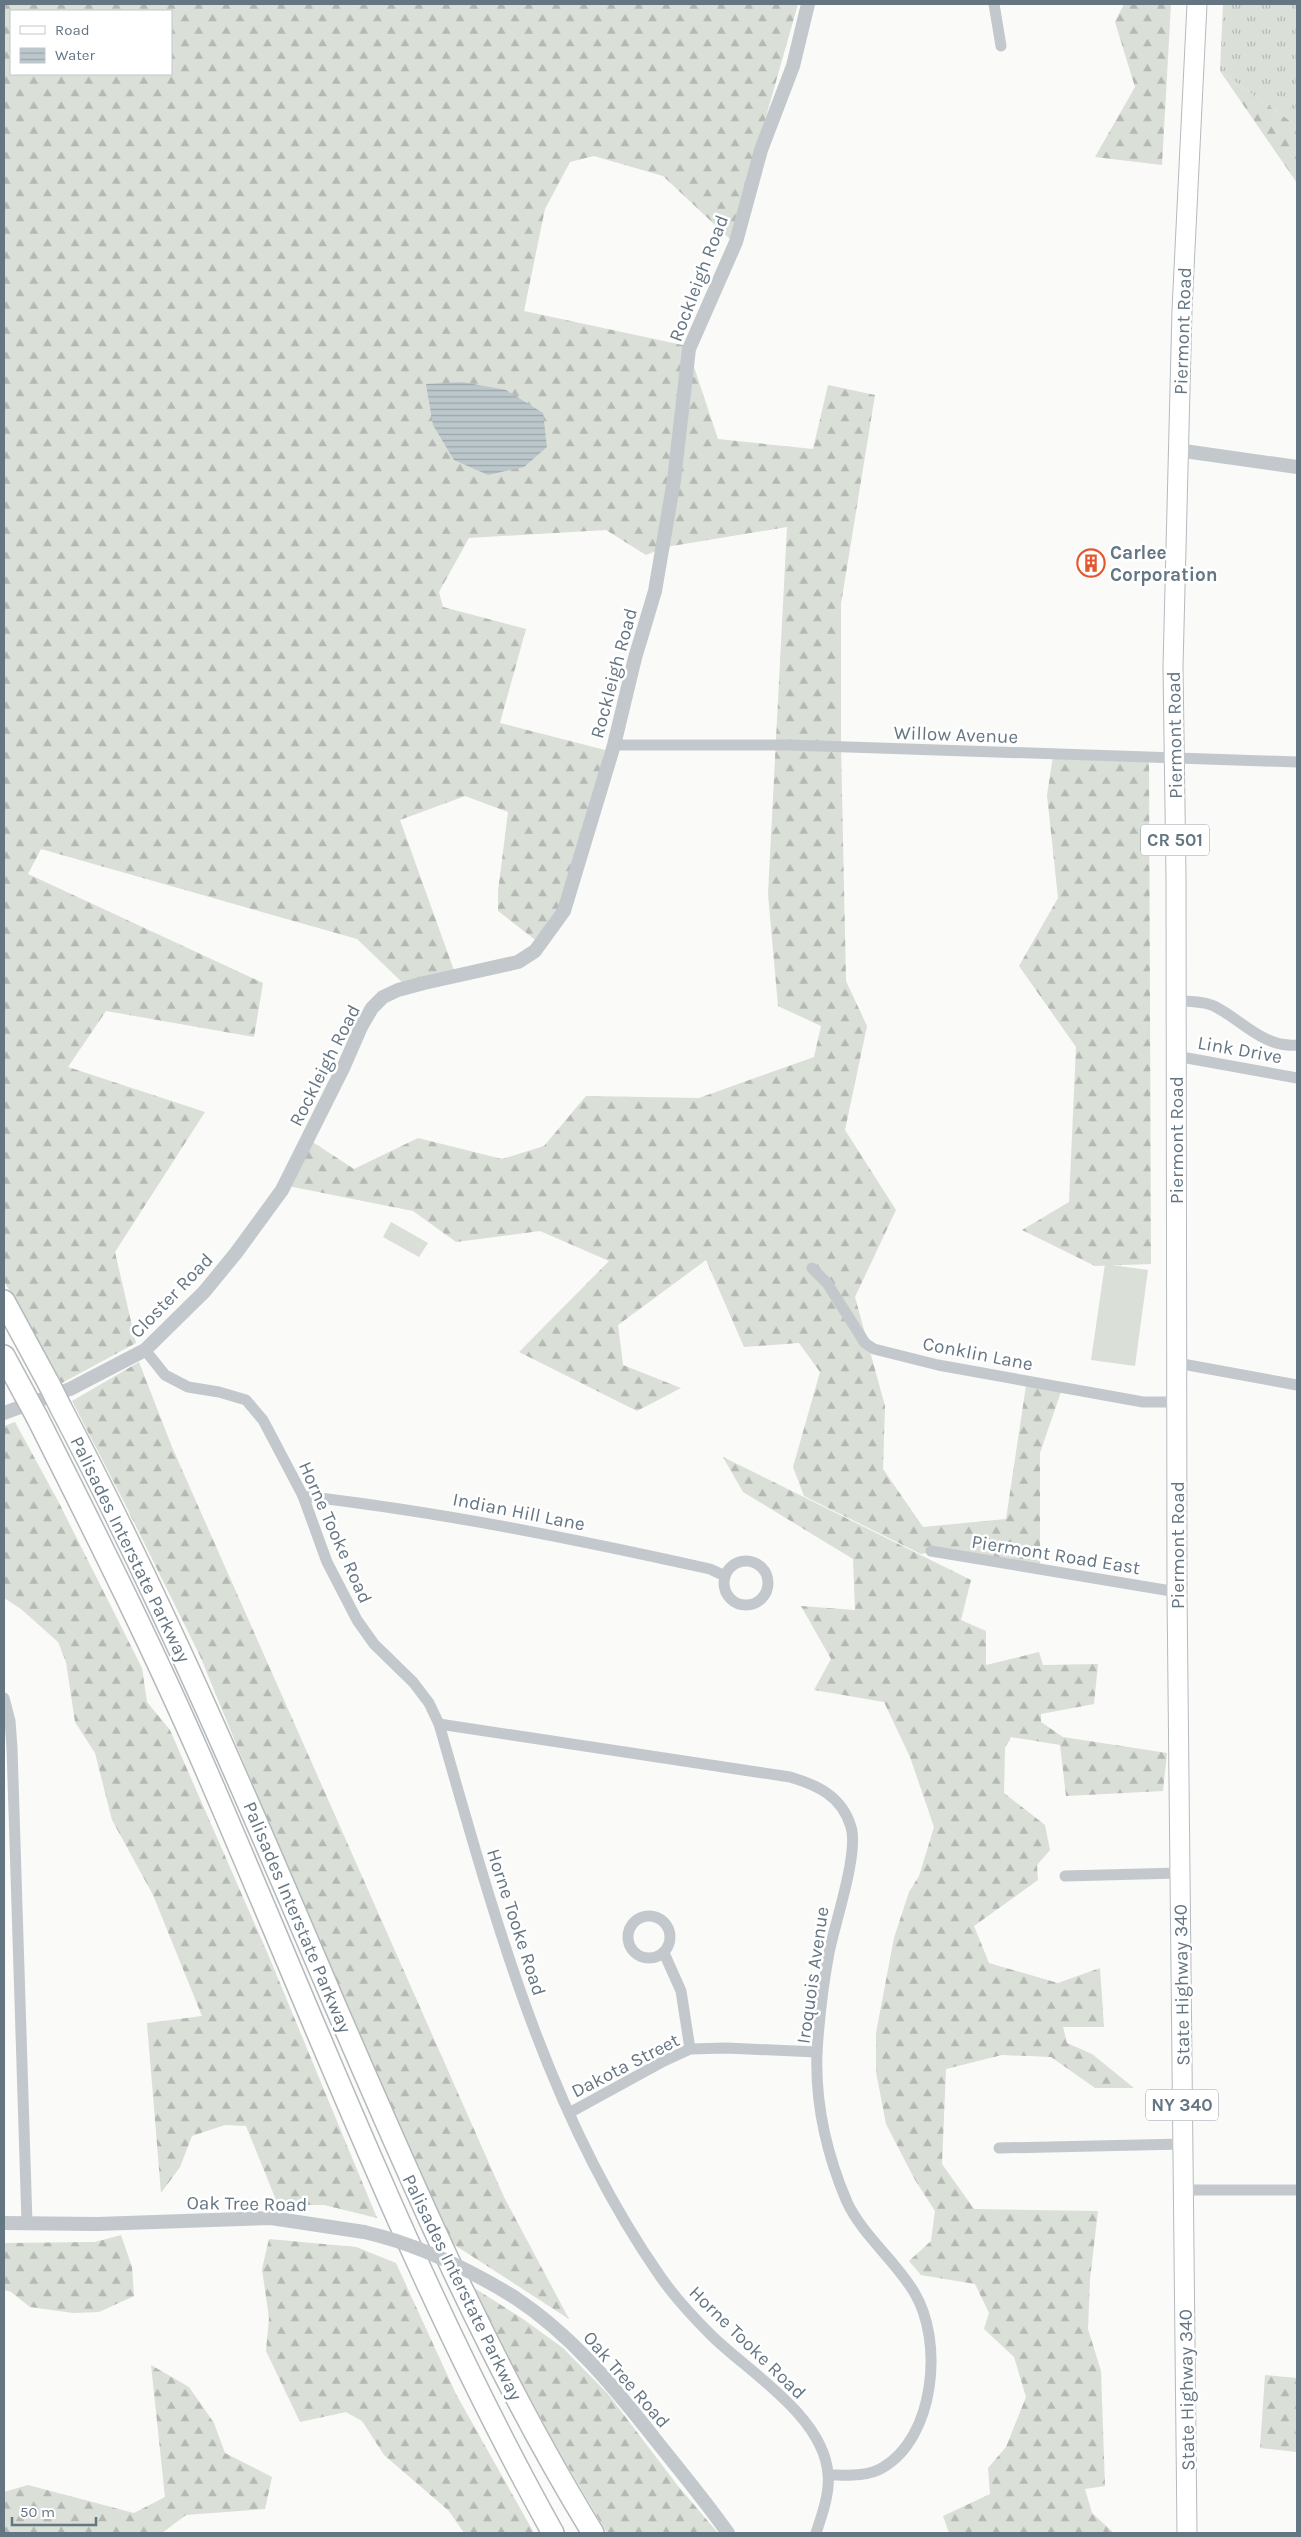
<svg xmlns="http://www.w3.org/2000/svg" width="1301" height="2537" font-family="Karla,sans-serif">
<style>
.grass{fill:url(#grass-tufts)}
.forest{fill:url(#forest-firs);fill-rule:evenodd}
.garden{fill:#dadfd7}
.water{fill:url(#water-rules)}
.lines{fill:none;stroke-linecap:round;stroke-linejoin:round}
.primary-casing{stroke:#b5babe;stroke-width:21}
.motorway-casing{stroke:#b4b9bd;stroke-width:24}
.minor{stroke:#c3c8cc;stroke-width:11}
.tertiary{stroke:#c3c8cc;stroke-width:14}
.primary{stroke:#fff;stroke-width:19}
.motorway{stroke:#fff;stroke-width:21}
.motorway-bridge-casing{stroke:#b4b9bd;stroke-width:24;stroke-linecap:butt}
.tertiary-bridge{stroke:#c3c8cc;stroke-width:14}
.motorway-bridge{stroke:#fff;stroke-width:21}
.labels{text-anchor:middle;stroke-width:5;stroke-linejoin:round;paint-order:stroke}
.shield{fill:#fff;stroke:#939fa8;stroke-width:1}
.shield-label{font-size:18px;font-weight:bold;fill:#657683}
.street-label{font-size:19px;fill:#657683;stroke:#fff}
.poi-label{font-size:19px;font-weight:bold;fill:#657683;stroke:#fff;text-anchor:start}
</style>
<defs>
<pattern id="grass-tufts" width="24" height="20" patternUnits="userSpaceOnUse" patternTransform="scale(1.25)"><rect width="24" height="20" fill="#dadfd7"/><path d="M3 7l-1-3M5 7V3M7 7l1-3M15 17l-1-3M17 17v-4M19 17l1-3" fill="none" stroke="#b4b9b4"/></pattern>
<pattern id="forest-firs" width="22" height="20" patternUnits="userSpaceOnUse" patternTransform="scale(1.25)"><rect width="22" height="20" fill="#dadfd7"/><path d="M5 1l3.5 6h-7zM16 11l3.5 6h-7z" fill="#b4b9b4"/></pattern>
<pattern id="water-rules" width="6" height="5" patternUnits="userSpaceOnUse" patternTransform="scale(1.25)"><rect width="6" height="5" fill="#bbc7cb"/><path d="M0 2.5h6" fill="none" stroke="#9ca6aa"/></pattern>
</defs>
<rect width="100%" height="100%" fill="#fafaf8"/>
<path class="grass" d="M1223,4H1297V126L1220,71Z"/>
<g class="forest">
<path d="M4,4H798L731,240L663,176L594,156L570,162L545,209L524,311L687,346L718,439L813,449L828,385L875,395L841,604V746L846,981L867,1026L845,1130L896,1210L855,1297L885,1406L883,1469L923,1527L1006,1519L1027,1379L1063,1386L1040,1453V1566L948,1549L921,1554L804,1496L793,1467L820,1372L799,1343L744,1347L706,1260L618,1325L623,1365L681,1388L637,1411L519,1352L609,1261L540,1231L456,1242L413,1211L283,1185L308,1139L354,1169L418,1138L502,1159L544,1146L586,1096L699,1098L814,1057L821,1026L778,1006L768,894L787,527L666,547L646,555L606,530L469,538L439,592L443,607L526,629L500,723L605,750L566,903L538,942L498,911V891L508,812L465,796L400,820L456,976L405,985L357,939L41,849L28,874L263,983L254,1037L106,1011L68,1067L205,1112L115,1252L136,1343L62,1383L4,1281ZM11,11H171V74H11Z"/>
<path d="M1124,4H1171L1162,165L1095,157L1135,87L1115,22Z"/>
<path d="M1220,71L1297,126V183Z"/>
<path d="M1054,750L1149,757L1151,1264L1095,1266L1022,1230L1069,1202L1076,1047L1019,966L1058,898L1047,795Z"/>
<path d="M139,1362L172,1447L504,2197L569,2319L450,2242L264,1812L200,1656L124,1502L72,1401Z"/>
<path d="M15,1422L58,1501L142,1668L147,1702L170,1730L270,1959L377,2218L324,2205H278L246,2126L225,2125L192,2136L180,2167L161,2193L147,2023L202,2016L153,1895L112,1820L95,1753L75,1722L66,1662L58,1642L21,1609L4,1598V1426Z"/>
<path d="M723,1457L971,1580L961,1620L986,1631V1665L1039,1652L1043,1665L1098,1664L1094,1704L1041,1714V1722L1063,1737L1167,1753L1163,1791L1066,1796L1060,1745L1011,1737L1005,1748L1004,1793L1045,1825L1050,1850L1037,1865L1038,1880L974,1926L989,1963L1058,1983L1100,1968L1104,2027H1063L1067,2043L1092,2054L1134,2088H1095L1051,2057L1002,2055L946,2069L942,2164L974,2209L1098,2211L1090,2279L1088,2329L1101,2371L1105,2486L1085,2489L1092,2513L1114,2533H949L943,2516L990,2494L988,2468L1006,2447L1026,2397L1014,2357L984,2329L989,2313L975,2284L921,2275L909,2261L931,2241L935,2211L915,2180L886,2124L876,2072V2033L894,1938L909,1892L919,1876L934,1827L910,1757L884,1702L814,1690L831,1659L801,1606L855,1610L853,1559L743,1492Z"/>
<path d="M121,2235L132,2267L134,2296L99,2312L73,2313L30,2307L11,2292L4,2290V2243L95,2242Z"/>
<path d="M269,2239L356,2247L396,2263L456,2394L534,2533H464L449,2511L384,2455L362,2421L346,2412L300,2422L266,2351L269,2318L262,2269Z"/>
<path d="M468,2284L523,2319L563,2348L608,2394L678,2486L718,2533H607L557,2448Z"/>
<path d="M151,2365L189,2387L214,2423L225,2453L272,2477L265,2509L186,2515L162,2533H4V2492L28,2485L134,2513L165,2497Z"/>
<path d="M1265,2375L1297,2378V2452L1260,2448Z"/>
</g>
<g class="garden">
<path d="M391,1222L428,1243L419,1257L383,1237Z"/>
<path d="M1105,1264L1148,1270L1135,1366L1091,1360Z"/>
</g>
<path class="water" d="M462,382L506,390L543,413L547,447L524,467L488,475L454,460L433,425L426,384Z"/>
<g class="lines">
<g class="primary-casing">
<path id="primary" d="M1187,2533L1177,1592L1176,877L1173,667L1182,310L1197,4"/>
</g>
<g class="motorway-casing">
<g id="motorway">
<path d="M4,1301L49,1384"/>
<path d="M4,1356L24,1393"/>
<path d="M61,1408C163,1602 249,1803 335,2005C413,2185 490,2365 593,2533"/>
<path d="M37,1417C97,1536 157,1656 210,1779C320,2033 418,2291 553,2533"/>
</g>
</g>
<g class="minor">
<path d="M994,4L1001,46"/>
<path d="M614,745H790L1297,762"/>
<path d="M1176,1001C1188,1001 1203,1001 1214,1006C1242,1020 1263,1048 1297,1045"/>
<path d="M1176,1056L1297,1078"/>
<path d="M812,1268L827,1283L865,1343L874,1349L938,1365L1143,1402H1178"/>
<path d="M145,1350L165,1375L188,1387L219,1392L246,1400L263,1420L303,1496L327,1562L357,1620L374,1644L413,1682L429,1703L439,1724C494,1915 545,2111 660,2276C675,2298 693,2317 712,2336C750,2373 824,2417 828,2474C830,2493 822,2515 816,2533"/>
<path d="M1177,1363L1297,1385"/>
<path d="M303,1496C441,1512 575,1539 710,1569L725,1576"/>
<path d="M931,1551L1177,1592"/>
<circle cx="746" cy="1583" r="22"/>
<path d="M4,1698L10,1721L12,1748L27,2223"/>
<path d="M439,1724L790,1777C817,1785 842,1796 851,1827C859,1853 835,1922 829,1953C823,1985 819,2020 817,2052C815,2103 827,2155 847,2202C863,2236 895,2260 914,2292C944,2341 935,2438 882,2468C867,2477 845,2475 829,2475"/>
<path d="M1065,1876L1179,1873"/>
<circle cx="649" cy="1937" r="21"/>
<path d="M664,1953L681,1991L690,2049"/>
<path d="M569,2113L664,2061L690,2049L726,2048L817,2052"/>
<path d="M999,2148L1183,2144"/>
<path d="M1183,2190H1297"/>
</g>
<g class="tertiary">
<path d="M1177,450L1297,467"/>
<path d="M4,1413L70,1389L145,1350L204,1292L236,1253L282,1190L344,1066L361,1027L372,1008L383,997L398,990L424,983L518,962L535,951L564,911L614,745L635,658L655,591L674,480L689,349L736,242L761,150L793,66L808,4"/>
<path d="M4,2223L97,2224L271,2218L364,2232"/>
<path d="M514,2297C572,2335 615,2388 658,2443C682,2473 706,2502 728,2533"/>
</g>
<use href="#primary" class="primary"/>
<use href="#motorway" class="motorway"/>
<g class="motorway-bridge-casing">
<g id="motorway-bridge">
<path d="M49,1384L61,1408"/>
<path d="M24,1393L37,1417"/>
</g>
</g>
<path class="tertiary-bridge" d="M364,2232C417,2244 467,2268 514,2297"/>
<use href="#motorway-bridge" class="motorway-bridge"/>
</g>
<defs>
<g id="building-ring" transform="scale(1.4375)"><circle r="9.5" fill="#fff" stroke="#e4572e" stroke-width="1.5"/><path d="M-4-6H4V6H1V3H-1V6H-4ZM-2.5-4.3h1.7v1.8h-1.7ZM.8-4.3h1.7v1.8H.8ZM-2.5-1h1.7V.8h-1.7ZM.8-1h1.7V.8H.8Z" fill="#e4572e"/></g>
</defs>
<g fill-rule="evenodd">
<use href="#building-ring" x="1091" y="563"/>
</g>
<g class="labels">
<g class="shield">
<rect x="1141" y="824.5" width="68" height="31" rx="4"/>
<rect x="1146" y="2089.5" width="72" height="31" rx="4"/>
</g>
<g class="shield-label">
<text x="1175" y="846">CR 501</text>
<text x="1182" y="2111">NY 340</text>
</g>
<g class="street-label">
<text transform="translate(698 278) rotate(-69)" y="7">Rockleigh Road</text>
<text transform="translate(1182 331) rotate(-88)" y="7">Piermont Road</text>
<text transform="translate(613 673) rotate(-75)" y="7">Rockleigh Road</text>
<text transform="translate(956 734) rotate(2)" y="7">Willow Avenue</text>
<text transform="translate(1174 735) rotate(-91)" y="7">Piermont Road</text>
<text transform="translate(1240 1049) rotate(10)" y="7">Link Drive</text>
<text transform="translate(324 1065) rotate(-63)" y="7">Rockleigh Road</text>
<text transform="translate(1176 1140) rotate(-90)" y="7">Piermont Road</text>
<text transform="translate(171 1295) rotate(-46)" y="7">Closter Road</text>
<text transform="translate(978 1353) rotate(11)" y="7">Conklin Lane</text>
<text transform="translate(519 1511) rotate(11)" y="7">Indian Hill Lane</text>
<text transform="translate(336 1532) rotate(66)" y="7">Horne Tooke Road</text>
<text transform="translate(1177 1545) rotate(-90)" y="7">Piermont Road</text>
<text transform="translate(131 1549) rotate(64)" y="7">Palisades Interstate Parkway</text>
<text transform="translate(1056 1554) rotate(9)" y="7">Piermont Road East</text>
<text transform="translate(298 1917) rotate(67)" y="7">Palisades Interstate Parkway</text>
<text transform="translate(517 1922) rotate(72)" y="7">Horne Tooke Road</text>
<text transform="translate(812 1975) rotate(-82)" y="7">Iroquois Avenue</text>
<text transform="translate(1181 1985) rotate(-91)" y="7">State Highway 340</text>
<text transform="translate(625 2065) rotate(-27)" y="7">Dakota Street</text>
<text transform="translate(247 2203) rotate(1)" y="7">Oak Tree Road</text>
<text transform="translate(463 2287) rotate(64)" y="7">Palisades Interstate Parkway</text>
<text transform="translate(748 2342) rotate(44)" y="7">Horne Tooke Road</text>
<text transform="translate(627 2379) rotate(49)" y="7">Oak Tree Road</text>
<text transform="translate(1186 2390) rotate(-91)" y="7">State Highway 340</text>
</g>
<g class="poi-label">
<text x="1110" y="559">Carlee<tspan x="1110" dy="22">Corporation</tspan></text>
</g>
</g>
<rect width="1301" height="2537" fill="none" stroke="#657683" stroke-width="10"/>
<rect x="10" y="10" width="162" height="65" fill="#ffffff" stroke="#c1c8cd"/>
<rect x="20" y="26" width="25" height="8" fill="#ffffff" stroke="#c1c8cd"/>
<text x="55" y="35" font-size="15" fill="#657683">Road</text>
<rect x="20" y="48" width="25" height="15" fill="url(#water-rules)" stroke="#c1c8cd"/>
<text x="55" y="60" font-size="15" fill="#657683">Water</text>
<path d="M12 2517v8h84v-8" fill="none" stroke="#657683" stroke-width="2.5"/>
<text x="20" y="2517" font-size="15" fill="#657683" stroke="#ffffff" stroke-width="4" paint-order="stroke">50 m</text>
</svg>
